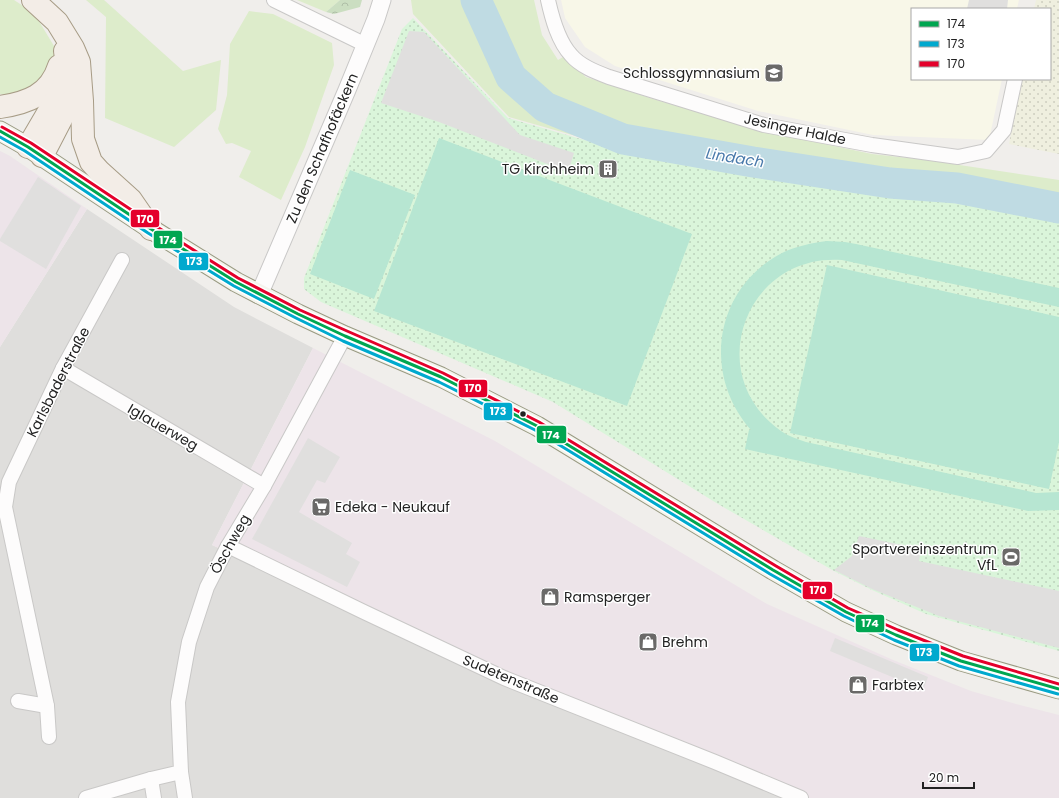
<svg xmlns="http://www.w3.org/2000/svg" width="1059" height="798" font-family="Poppins,sans-serif">
<style>
.residential{fill:#dfdedc}
.industrial{fill:#ede4e9}
.education{fill:#f8f7e8}
.farmland{fill:url(#farmland-dots)}
.grass{fill:#ddeccb}
.forest{fill:url(#forest-crowns)}
.park{fill:url(#park-dots)}
.pitch{fill:#b7e6d2}
.parking{fill:#e0dfde}
.lines{fill:none;stroke-linecap:round;stroke-linejoin:round}
.river{stroke:#bfdbe3;stroke-width:31}
.minor-casing{stroke:#c9c8c7;stroke-width:16}
.tertiary-casing{stroke:#c9c8c7;stroke-width:19}
.secondary-casing{stroke:#999a82;stroke-width:21}
.primary-casing{stroke:#a79c86;stroke-width:24}
.minor{stroke:#fdfcfc;stroke-width:14}
.tertiary{stroke:#fdfcfc;stroke-width:17}
.secondary{stroke:#f4f4ed;stroke-width:19}
.primary{stroke:#f3ede7;stroke-width:22}
.bus-1-casing{stroke:#fff;stroke-width:6}
.bus-2-casing{stroke:#fff;stroke-width:6}
.bus-3-casing{stroke:#fff;stroke-width:6}
.bus-1{stroke:#00a651;stroke-width:3}
.bus-2{stroke:#00a9ce;stroke-width:3}
.bus-3{stroke:#e4002b;stroke-width:3}
.bus-dot{fill:#222;stroke:#fff;stroke-width:1.5}
.labels{text-anchor:middle;stroke-width:3;stroke-linejoin:round;paint-order:stroke}
.poi-label{font-size:14px;fill:#222;stroke:#fff;text-anchor:start}
.street-label{font-size:14px;fill:#222;stroke:#fff}
.water-label{font-size:15px;font-style:italic;fill:#4a7aab;stroke:#fff}
.line-badge{stroke:#fff;stroke-width:1.5}
.badge-label{font-size:11px;text-anchor:middle;font-weight:bold;fill:#fff}
</style>
<defs>
<pattern id="farmland-dots" width="8" height="8" patternUnits="userSpaceOnUse"><rect width="8" height="8" fill="#efefdf"/><path d="M2 2h.1M6 6h.1" fill="none" stroke="#cdcdbf" stroke-width="1.8" stroke-linecap="round"/></pattern>
<pattern id="forest-crowns" width="20" height="18" patternUnits="userSpaceOnUse"><rect width="20" height="18" fill="#cbdec1"/><path d="M2 6a3 3 0 1 1 6 0M12 15a3 3 0 1 1 6 0" fill="none" stroke="#aebea6"/></pattern>
<pattern id="park-dots" width="8" height="8" patternUnits="userSpaceOnUse"><rect width="8" height="8" fill="#daf5da"/><path d="M2 2h.1M6 6h.1" fill="none" stroke="#bbd2bb" stroke-width="1.8" stroke-linecap="round"/></pattern>
</defs>
<rect width="100%" height="100%" fill="#f0eeeb"/>
<path class="residential" d="M87,209L234,307L313,348L212,545L788,798H0V347Z"/>
<g class="industrial">
<path d="M0,151L10,156L87,209L0,347Z"/>
<path d="M313,348L495,441L767,604L893,660L971,691L1016,704L1059,715V798H788L512,689L212,545Z"/>
</g>
<path class="education" d="M561,0H1019L1017,9H912V79H1002L989,140L873,135L758,111L615,66L585,47L565,18Z"/>
<path class="farmland" d="M1036,0H1059V154L1009,144L1021,79H1050V9H1034Z"/>
<g class="grass">
<path d="M0,0H14L34,13L54,46V60L36,87L8,95L0,94Z"/>
<path d="M86,0H104L183,71L221,60L216,110L174,147L105,118L106,17Z"/>
<path d="M297,0H340L326,12Z"/>
<path d="M411,0H534L542,35L558,60L563,57L586,77L653,99L763,131L872,154L926,160L1059,180V215L1021,207L851,185L625,150L509,117L413,14Z"/>
<path d="M249,11L273,14L332,43L334,65L305,147L281,200L239,177L251,151L232,143L226,144L218,129L227,95L230,44Z"/>
</g>
<path class="forest" d="M340,0H362L360,7L334,14L326,12Z"/>
<path class="park" d="M413,18L508,118L626,152L1018,213L1059,223V651L926,614L872,590L834,571L718,504L553,402L321,302L304,289V278L402,29Z"/>
<g class="pitch">
<path d="M439,138L692,234L627,406L374,311Z"/>
<path d="M350,170L415,195L374,299L310,274Z"/>
<path d="M827,241L845,242L856,244L1059,288V307L842,260C745,253 701,375 781,431C788,436 797,439 806,442L1023,490L1036,493L1059,492V510L1028,511L745,449L749,430H751C701,373 715,288 782,253C796,246 812,243 827,241Z"/>
<path d="M827,265L1059,317V442L1049,489L790,433Z"/>
</g>
<g class="parking">
<path d="M969,0H1008L1007,9H967Z"/>
<path d="M409,31L424,32L520,135L574,153L568,172L439,122L381,103Z"/>
<path d="M38,177L81,206L46,269L0,241V239Z"/>
<path d="M308,438L340,457L325,483L317,480L299,512L352,543L346,554L360,562L347,587L252,539Z"/>
<path d="M859,536L921,549L919,561L1059,591V648L939,616L872,589L834,570L852,556Z"/>
<path d="M835,638L928,677L923,690L830,651Z"/>
</g>
<g class="lines">
<path class="river" d="M476,0L511,77L545,107L623,139L753,162L890,183L957,188L1059,208"/>
<g class="minor-casing">
<g id="minor">
<path d="M274,0L366,45"/>
<path d="M548,0C552,18 558,41 571,55C580,66 596,72 609,77L764,125L872,145L958,157L986,151L1004,130L1015,79"/>
<path d="M63,368L264,486"/>
<path d="M228,546L364,612L504,678L715,762L801,798"/>
<path d="M18,701L47,706"/>
<path d="M49,737L47,706L5,507L9,482L63,368L122,260"/>
<path d="M181,772L185,798"/>
<path d="M151,779L154,798"/>
<path d="M86,798L151,779L181,772L178,702L189,642L207,587L228,546L264,486L345,336"/>
</g>
</g>
<g class="tertiary-casing">
<path id="tertiary" d="M259,295L347,90L376,19L382,0"/>
</g>
<g class="secondary-casing">
<path id="secondary" d="M0,131L28,147L151,229L236,282L298,314L345,336L441,377L537,426L773,570L846,612L896,635L961,661L1059,689"/>
</g>
<g class="primary-casing">
<g id="primary">
<path d="M33,0L57,22L73,48L79,62L82,101L83,139L91,162L100,172L131,200L151,229"/>
<path d="M0,107C27,103 50,95 59,66"/>
<path d="M28,147L62,89L66,77L67,64L65,51"/>
<path d="M42,156L70,102"/>
</g>
</g>
<use href="#minor" class="minor"/>
<use href="#tertiary" class="tertiary"/>
<use href="#secondary" class="secondary"/>
<use href="#primary" class="primary"/>
<g class="bus-1-casing">
<path id="bus-1" d="M0,131L28,147L151,229L236,282L298,314L345,336L441,377L537,426L773,570L846,612L896,635L961,661L1059,689"/>
</g>
<g class="bus-2-casing">
<path id="bus-2" d="M0,137L25,151L148,233L234,286L296,318L343,341L439,382L535,430L770,574L844,616L894,640L959,666L1058,694"/>
</g>
<g class="bus-3-casing">
<path id="bus-3" d="M2,127L31,143L154,225L238,278L300,310L347,331L443,373L539,422L776,566L848,608L898,630L963,656L1059,684"/>
</g>
<use href="#bus-1" class="bus-1"/>
<use href="#bus-2" class="bus-2"/>
<use href="#bus-3" class="bus-3"/>
</g>
<defs>
<g id="school-square" transform="scale(1)"><rect x="-9" y="-9" width="18" height="18" rx="4" fill="#6a6968" stroke="#fff"/><path d="M0-5L7-2L0 1L-7-2ZM-4 1L0 2.5L4 1V4Q0 6-4 4Z" fill="#fff"/></g>
<g id="building-square" transform="scale(1)"><rect x="-9" y="-9" width="18" height="18" rx="4" fill="#6a6968" stroke="#fff"/><path d="M-4-6H4V6H1V3H-1V6H-4ZM-2.5-4.3h1.7v1.8h-1.7ZM.8-4.3h1.7v1.8H.8ZM-2.5-1h1.7V.8h-1.7ZM.8-1h1.7V.8H.8Z" fill="#fff"/></g>
<g id="supermarket-square" transform="scale(1)"><rect x="-9" y="-9" width="18" height="18" rx="4" fill="#6a6968" stroke="#fff"/><path d="M-6-5.5h2.5l.6 2H6L4.5 2H-2.5L-4.4-4H-6ZM-1.5 3.2a1.3 1.3 0 1 0 .1 0ZM3 3.2a1.3 1.3 0 1 0 .1 0Z" fill="#fff"/></g>
<g id="stadium-square" transform="scale(1)"><rect x="-9" y="-9" width="18" height="18" rx="4" fill="#6a6968" stroke="#fff"/><path d="M0-5a6.5 5 0 1 0 0 10a6.5 5 0 1 0 0-10ZM-3.5-1.8h7v3.6h-7Z" fill="#fff"/></g>
<g id="shop-square" transform="scale(1)"><rect x="-9" y="-9" width="18" height="18" rx="4" fill="#6a6968" stroke="#fff"/><path d="M-5-2.5h2.3a2.7 3.5 0 0 1 5.4 0H5L5.5 6h-11ZM-1.5-2.5h3a1.5 2.3 0 0 0-3 0Z" fill="#fff"/></g>
</defs>
<g fill-rule="evenodd">
<use href="#school-square" x="774" y="73"/>
<use href="#building-square" x="608" y="169"/>
<use href="#supermarket-square" x="321" y="507"/>
<use href="#stadium-square" x="1011" y="557"/>
<use href="#shop-square" x="550" y="597"/>
<use href="#shop-square" x="648" y="642"/>
<use href="#shop-square" x="858" y="685"/>
</g>
<circle class="bus-dot" cx="523" cy="414" r="3.5"/>
<g class="labels">
<g class="poi-label">
<text x="760" y="78" text-anchor="end">Schlossgymnasium</text>
<text x="594" y="174" text-anchor="end">TG Kirchheim</text>
<text x="335" y="512">Edeka - Neukauf</text>
<text x="997" y="554" text-anchor="end">Sportvereinszentrum<tspan x="997" dy="16">VfL</tspan></text>
<text x="564" y="602">Ramsperger</text>
<text x="662" y="647">Brehm</text>
<text x="872" y="690">Farbtex</text>
</g>
<g class="street-label">
<text transform="translate(795 129) rotate(12)" y="5">Jesinger Halde</text>
<text transform="translate(322 148) rotate(-67)" y="5">Zu den Schafhofäckern</text>
<text transform="translate(58 382) rotate(-63)" y="5">Karlsbaderstraße</text>
<text transform="translate(163 427) rotate(30)" y="5">Iglauerweg</text>
<text transform="translate(230 544) rotate(-61)" y="5">Öschweg</text>
<text transform="translate(511 679) rotate(23)" y="5">Sudetenstraße</text>
</g>
<g class="water-label">
<text transform="translate(735 158) rotate(9)" y="5">Lindach</text>
</g>
</g>
<g class="line-badge">
<rect x="130" y="209" width="30" height="19" rx="4" fill="#e4002b"/>
<rect x="153" y="230" width="30" height="19" rx="4" fill="#00a651"/>
<rect x="178" y="252" width="31" height="19" rx="4" fill="#00a9ce"/>
<rect x="458" y="379" width="30" height="19" rx="4" fill="#e4002b"/>
<rect x="483" y="402" width="30" height="19" rx="4" fill="#00a9ce"/>
<rect x="536" y="425" width="31" height="19" rx="4" fill="#00a651"/>
<rect x="802" y="581" width="31" height="19" rx="4" fill="#e4002b"/>
<rect x="855" y="614" width="30" height="19" rx="4" fill="#00a651"/>
<rect x="909" y="643" width="31" height="19" rx="4" fill="#00a9ce"/>
</g>
<g class="badge-label">
<text x="145" y="223">170</text>
<text x="168" y="244">174</text>
<text x="194" y="265">173</text>
<text x="473" y="392">170</text>
<text x="498" y="415">173</text>
<text x="551" y="439">174</text>
<text x="818" y="594">170</text>
<text x="870" y="627">174</text>
<text x="924" y="656">173</text>
</g>
<rect x="911" y="8" width="140" height="72" fill="#ffffff" stroke="#a7a7a7"/>
<rect x="919" y="21" width="20" height="6" fill="#00a651" stroke="#a7a7a7"/>
<text x="947" y="28" font-size="12" fill="#222222">174</text>
<rect x="919" y="41" width="20" height="6" fill="#00a9ce" stroke="#a7a7a7"/>
<text x="947" y="48" font-size="12" fill="#222222">173</text>
<rect x="919" y="61" width="20" height="6" fill="#e4002b" stroke="#a7a7a7"/>
<text x="947" y="68" font-size="12" fill="#222222">170</text>
<path d="M923 782v6h51v-6" fill="none" stroke="#222222" stroke-width="2"/>
<text x="929" y="782" font-size="12" fill="#222222" stroke="#ffffff" stroke-width="3" paint-order="stroke">20 m</text>
</svg>
